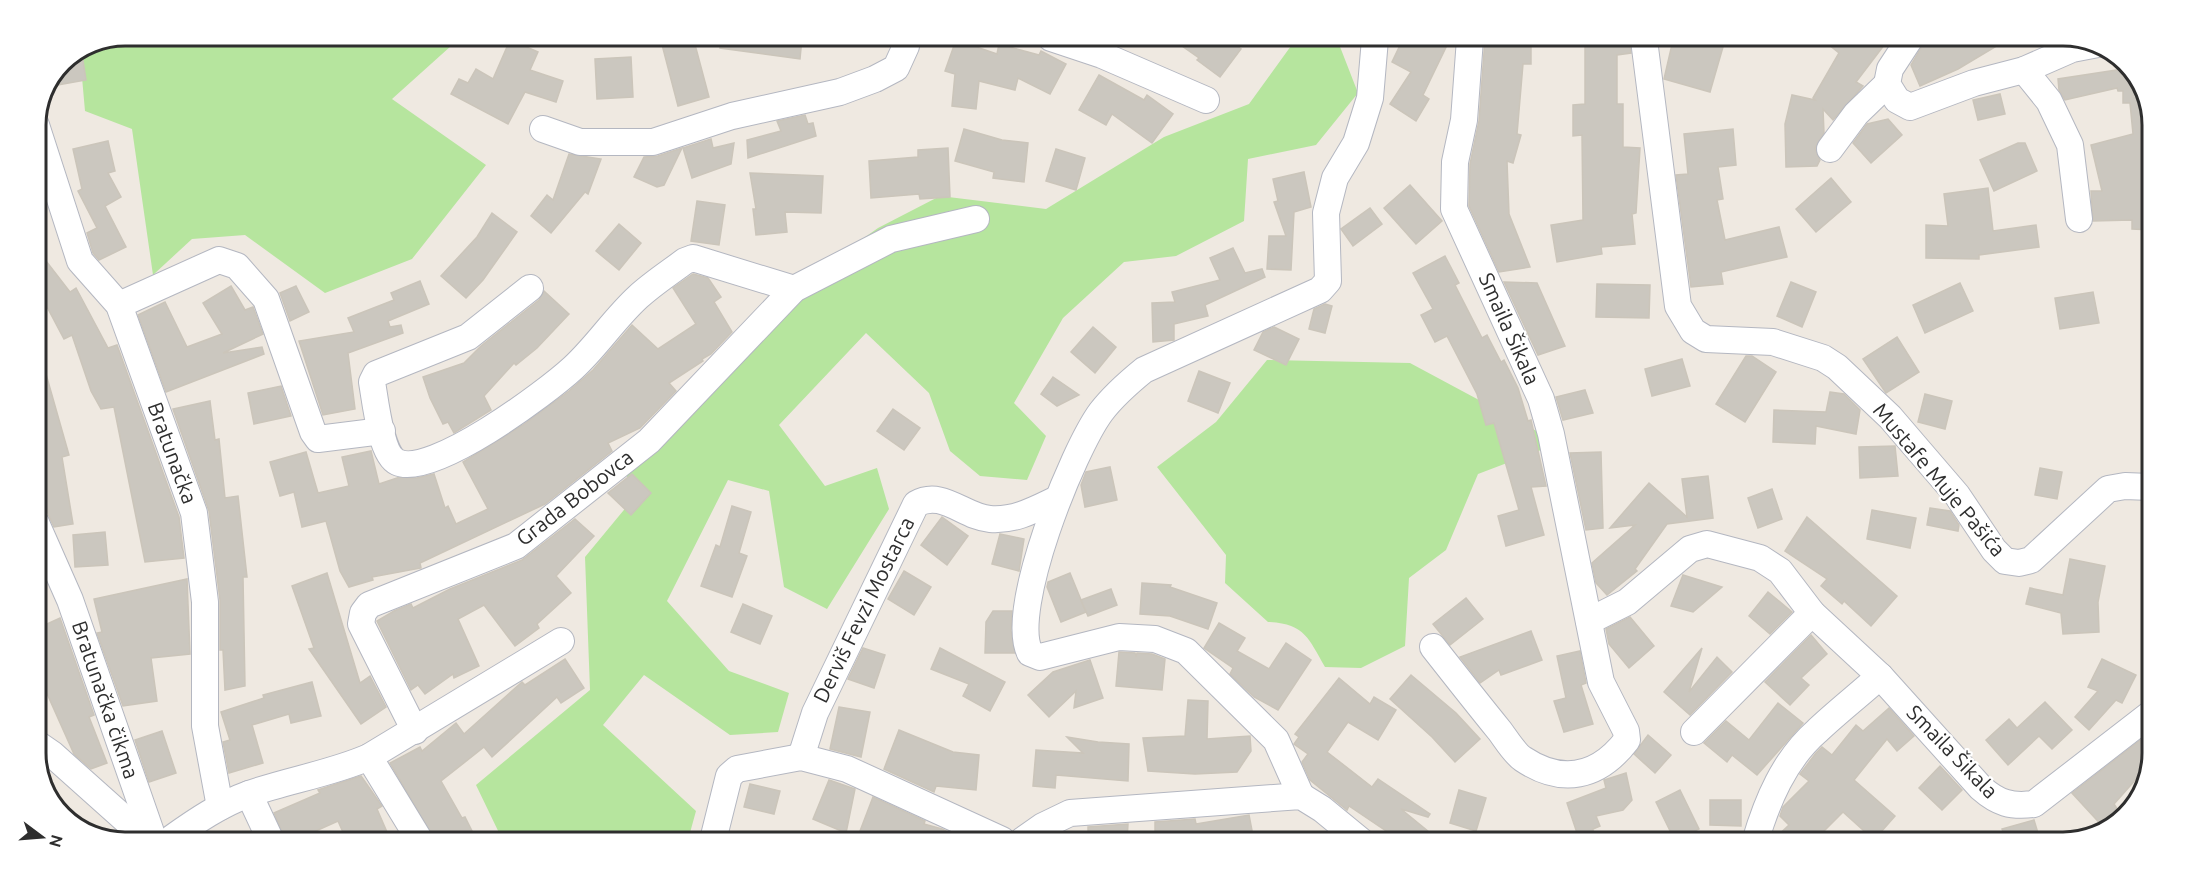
<svg xmlns="http://www.w3.org/2000/svg" width="2189" height="879" font-family="Ubuntu,sans-serif">
<style>
.green{fill:#b6e59e}
.building{fill:#cbc7bf;stroke:#cbc5ba;stroke-width:1.5}
.lines{fill:none;stroke-linecap:round;stroke-linejoin:round}
.minor-casing{stroke:#b4b7c1;stroke-width:28}
.minor{stroke:#fff;stroke-width:26}
.labels{text-anchor:middle;stroke-width:4.5;stroke-linejoin:round;paint-order:stroke}
.street-label{font-size:21px;fill:#2e2e2e;stroke:#fff}
.rim{fill:none;stroke:#2e2e2e;stroke-width:3}
</style>
<rect width="100%" height="100%" fill="#efe9e1"/>
<g class="green">
<path d="M125,36L461,37L392,99L486,165L412,259L325,293L245,235L192,239L153,275L132,129L85,111L80,55Z"/>
<path d="M1296,39H1337L1358,93L1316,145L1248,159L1244,221L1176,256L1124,262L1063,318L1014,403L1046,436L1027,480L980,476L950,451L929,393L866,333L779,425L825,486L877,468L889,509L827,609L784,587L769,491L728,480L667,601L729,671L789,693L778,732L730,735L644,675L603,725L696,811L688,840L502,839L476,785L590,690L585,557L628,505L626,450L786,293L878,228L940,196L1046,209L1164,137L1249,104Z"/>
<path d="M1267,360L1410,363L1559,443L1478,474L1446,550L1409,578L1405,646L1361,668L1325,667C1308,638 1305,624 1268,622L1225,583L1226,555L1157,467L1216,422Z"/>
</g>
<g class="building">
<path d="M660,37H693L709,97L678,106Z"/>
<path d="M721,37L802,38L800,59L720,48Z"/>
<path d="M1172,39H1227L1241,49L1220,77L1197,60L1199,58Z"/>
<path d="M1403,39H1450L1423,95L1429,99L1416,121L1390,104L1411,72L1392,62Z"/>
<path d="M1485,39H1531V64H1523L1517,134L1521,135L1513,163L1507,161L1509,214L1530,267L1499,272L1469,206L1470,164L1479,121Z"/>
<path d="M510,40L538,52L530,70L563,81L556,102L525,92L508,124L451,94L459,79L468,83L476,69L493,79Z"/>
<path d="M956,40L997,54L999,44L1039,55L1041,51L1066,64L1050,94L1018,78L1015,90L979,81L976,109L952,106L955,74L945,71Z"/>
<path d="M1585,40H1629L1631,53L1617,55V104H1623V147L1640,148L1636,213L1632,214L1635,244L1601,247L1602,254L1557,262L1551,225L1583,220L1582,135L1573,136V105L1585,104Z"/>
<path d="M1673,40H1725L1710,92L1664,79Z"/>
<path d="M1823,40H1888L1856,82L1863,86L1833,120L1823,109L1824,133L1815,148L1820,160L1817,166L1786,167L1785,124L1792,95L1815,100L1813,98L1839,53Z"/>
<path d="M1936,40H1937L2005,41L1958,69L1920,86L1911,65L1922,46Z"/>
<path d="M82,54L86,80L52,86L62,62Z"/>
<path d="M631,57L633,97L597,99L595,59Z"/>
<path d="M2124,63L2135,71L2153,119L2152,230L2132,229V220L2093,221L2091,191H2102L2091,145L2133,134L2130,103H2123V91H2118L2117,88L2065,100L2059,90L2058,79L2123,69Z"/>
<path d="M1099,75L1144,100L1147,95L1173,114L1152,143L1112,114L1106,125L1079,110Z"/>
<path d="M2000,94L2005,114L1978,120L1973,100Z"/>
<path d="M805,115L808,124L813,123L816,136L748,158L747,140L781,131L777,121Z"/>
<path d="M1888,119L1902,135L1871,163L1853,143L1867,124Z"/>
<path d="M964,129L1002,140L1028,143L1024,182L993,178L994,172L955,161Z"/>
<path d="M1733,129L1736,165L1718,167L1723,199L1717,200L1725,240L1779,227L1787,257L1721,272L1723,284L1691,287L1676,175L1688,174L1684,134Z"/>
<path d="M711,139L713,148L734,143L731,164L692,178L683,148Z"/>
<path d="M108,141L115,171L108,173L121,197L105,206L126,247L99,260L93,253L87,233L97,228L78,191L82,189L73,149Z"/>
<path d="M2018,143H2025L2037,171L1994,191L1980,160Z"/>
<path d="M682,148L664,185L657,187L634,177L644,157L658,156Z"/>
<path d="M948,148L950,197L920,199L919,194L871,198L869,161L918,157V150Z"/>
<path d="M1056,149L1085,158L1076,190L1046,181Z"/>
<path d="M569,154L601,159L588,194L585,192L551,233L531,216L547,195L553,200Z"/>
<path d="M1304,172L1311,207L1294,212L1291,270L1267,269L1269,236H1286L1274,202L1278,201L1273,179Z"/>
<path d="M750,173L823,176L821,213L785,212L787,232L756,235L753,209H756Z"/>
<path d="M1831,178L1851,202L1816,232L1796,209Z"/>
<path d="M1410,185L1442,221L1416,244L1384,208Z"/>
<path d="M1988,188L1993,231L2036,225L2039,247L1979,255V259L1926,258V225L1948,226L1944,194Z"/>
<path d="M697,201L725,205L719,245L691,241Z"/>
<path d="M1370,208L1382,224L1353,246L1341,229Z"/>
<path d="M492,213L517,232L483,280L466,298L441,276L477,237Z"/>
<path d="M619,224L641,243L619,270L596,251Z"/>
<path d="M36,248L70,292L76,288L108,348L117,345L179,517L184,558L145,562L114,407L101,409L91,391L72,335L64,339L36,286Z"/>
<path d="M1233,248L1245,273L1262,269L1265,277L1205,305L1208,316L1174,324V340L1153,342L1152,303L1175,302L1172,292L1220,280L1210,258Z"/>
<path d="M1445,256L1459,283L1455,285L1482,338L1487,335L1501,362L1504,360L1518,388L1528,421L1531,420L1546,486L1531,487L1544,535L1506,546L1498,516L1519,510L1494,423L1486,425L1477,394L1447,336L1435,342L1421,315L1433,309L1413,273Z"/>
<path d="M693,274L708,278L721,297L714,302L732,332L711,354L702,359L703,361L669,383L676,391L640,428L608,443L612,451L545,504L420,563L421,568L372,577L373,580L349,587L340,571L326,521L302,527L294,492L280,496L270,462L306,452L318,493L349,486L342,457L371,451L379,484L400,477L417,478L434,474L445,508L448,506L456,524L488,509L463,462L523,425L569,391L593,370L632,325L658,349L696,324L673,288Z"/>
<path d="M420,281L429,304L388,321L390,327L401,325L403,333L348,353L355,409L323,415L299,341L354,332L348,318L394,300L391,293Z"/>
<path d="M1504,282L1537,283L1565,346L1538,355Z"/>
<path d="M1791,282L1816,292L1802,327L1777,316Z"/>
<path d="M1960,283L1973,311L1925,333L1913,305Z"/>
<path d="M1597,284L1650,285L1649,318L1596,317Z"/>
<path d="M231,286L245,310L253,307L263,334L223,353L262,347L264,354L166,392L138,315L165,302L187,347L222,334L203,303Z"/>
<path d="M296,286L309,312L290,321L280,293Z"/>
<path d="M544,291L569,314L537,348L516,365L514,363L484,396L491,410L454,433L448,422L443,424L430,398L423,377L464,363L481,346L539,300Z"/>
<path d="M2093,292L2099,323L2060,329L2055,298Z"/>
<path d="M1325,304L1332,306L1325,333L1309,329L1314,309Z"/>
<path d="M1093,327L1116,347L1095,373L1071,352Z"/>
<path d="M1274,327L1299,339L1286,365L1254,350L1263,332Z"/>
<path d="M1897,337L1919,372L1886,393L1863,359Z"/>
<path d="M40,353L69,455L62,457L73,524L54,527L48,514L39,461L36,462V354Z"/>
<path d="M1746,356H1752L1776,372L1745,422L1716,404Z"/>
<path d="M1682,359L1690,386L1652,396L1645,369Z"/>
<path d="M1199,371L1230,383L1218,413L1188,401Z"/>
<path d="M1053,377L1079,395L1057,406L1041,394Z"/>
<path d="M281,386L291,416L254,424L248,393Z"/>
<path d="M1585,390L1593,413L1563,420L1556,397Z"/>
<path d="M1830,392L1844,394L1860,410L1856,434L1816,426L1815,444L1773,442L1774,410L1826,412Z"/>
<path d="M1925,394L1952,401L1945,429L1918,422Z"/>
<path d="M210,401L215,440L219,439L225,498L238,496L247,577H243L245,686L225,690L223,650H220V600L209,511L173,409Z"/>
<path d="M893,409L920,428L904,450L877,431Z"/>
<path d="M1895,446L1898,476L1860,478L1859,447Z"/>
<path d="M1601,452L1603,528L1586,530L1570,453Z"/>
<path d="M1110,467L1117,500L1085,507L1081,485L1086,472Z"/>
<path d="M2040,468L2062,472L2057,499L2035,495Z"/>
<path d="M632,474L651,493L631,515L608,493Z"/>
<path d="M1708,476L1713,518L1667,524L1635,569L1637,571L1607,595L1596,583L1592,563L1635,525L1610,528L1649,483L1687,517L1682,479Z"/>
<path d="M1772,489L1782,519L1758,528L1748,498Z"/>
<path d="M732,506L751,512L739,553L747,556L732,597L701,586L716,545L720,547Z"/>
<path d="M1930,508L1950,511L1959,525L1958,531L1927,525Z"/>
<path d="M1872,510L1916,518L1910,548L1867,539Z"/>
<path d="M942,517L968,536L947,565L921,545Z"/>
<path d="M1807,517L1897,596L1871,626L1844,601L1842,604L1821,586L1827,579L1785,551Z"/>
<path d="M575,519L594,536L556,576L571,593L537,624L539,628L515,646L484,605L458,619L479,666L454,678L453,674L425,694L418,685L411,690L377,621L394,611L411,604L413,608L450,589L522,560Z"/>
<path d="M105,532L108,565L75,567L73,535Z"/>
<path d="M1000,534L1024,539L1019,571L992,564Z"/>
<path d="M2070,559L2105,566L2098,602L2099,632L2063,634L2061,613L2026,604L2030,588L2063,595Z"/>
<path d="M904,571L931,587L914,615L888,599Z"/>
<path d="M327,573L360,683L370,676L386,707L361,724L309,649L314,648L292,586Z"/>
<path d="M1070,573L1086,612L1061,622L1047,587L1048,582Z"/>
<path d="M1683,575L1722,587L1693,612L1671,606Z"/>
<path d="M187,579L190,654L151,658L157,701L123,706L97,633L102,632L94,599Z"/>
<path d="M1142,583L1171,585L1170,587L1217,603L1208,629L1170,616L1140,614Z"/>
<path d="M1111,589L1117,605L1088,616L1081,600Z"/>
<path d="M1768,592L1792,612L1770,634L1749,616Z"/>
<path d="M1466,598L1483,619L1450,645L1433,624Z"/>
<path d="M743,604L772,616L760,644L731,632Z"/>
<path d="M993,611H1012L1011,631L1015,653H985L986,622Z"/>
<path d="M1630,617L1654,646L1629,668L1609,644L1606,629Z"/>
<path d="M60,618L94,715L89,717L107,763L91,769L74,754L44,687L36,690V629Z"/>
<path d="M1219,623L1245,638L1237,651L1269,669L1286,643L1311,660L1278,710L1254,697L1230,674L1233,668L1204,648Z"/>
<path d="M1531,631L1542,660L1501,675L1499,670L1480,683L1460,657Z"/>
<path d="M1811,635L1827,654L1801,678L1809,685L1790,705L1765,682Z"/>
<path d="M863,648L885,655L874,688L848,679Z"/>
<path d="M940,648L1005,682L990,711L963,696L969,684L931,669Z"/>
<path d="M1702,648L1689,692L1717,657L1732,672L1690,715L1664,692Z"/>
<path d="M1580,651L1586,683L1581,685L1593,724L1564,732L1554,701L1566,698L1557,656Z"/>
<path d="M1119,652L1135,653L1136,656L1137,653L1152,654L1165,659L1162,690L1116,686Z"/>
<path d="M565,659L584,688L561,703L557,697L492,757L484,747L441,781L462,818L465,817L476,839H434L390,763L420,747L422,751L456,723L464,734L522,682L525,685Z"/>
<path d="M2102,659L2136,675L2122,703L2116,700L2089,730L2075,717L2098,691L2088,687Z"/>
<path d="M1090,660L1103,698L1074,708L1076,691L1049,717L1028,695L1053,672Z"/>
<path d="M1411,675L1456,713L1480,739L1455,762L1432,737L1390,699Z"/>
<path d="M1339,678L1370,704L1374,697L1396,710L1378,740L1348,722L1327,752L1372,787L1378,779L1430,814L1428,817L1401,809L1440,841H1383L1389,833L1349,806L1347,810L1310,780L1302,762L1308,754L1294,744L1299,737L1295,734Z"/>
<path d="M312,682L321,716L291,723L289,714L252,725L263,763L229,773L223,742L230,740L221,712L264,698L263,695Z"/>
<path d="M1188,700L1208,701L1207,739L1250,736L1251,751L1237,772L1195,774L1148,771L1143,738L1185,736Z"/>
<path d="M2045,702L2072,730L2052,749L2039,736L2008,765L1986,740L2009,719L2017,728Z"/>
<path d="M1778,703L1803,723L1757,775L1732,755L1727,762L1704,743L1726,721L1749,740Z"/>
<path d="M839,707L870,712L861,757L830,749Z"/>
<path d="M1889,708L1914,736L1897,751L1887,739L1854,780L1895,816L1874,840L1843,812L1813,842H1771L1789,825L1780,816L1783,807L1809,781L1800,774L1816,753L1822,747L1832,755L1856,725L1863,731Z"/>
<path d="M899,730L953,752L979,755L976,790L936,786L934,792L884,769Z"/>
<path d="M162,731L176,773L149,782L135,740Z"/>
<path d="M2148,734V783L2144,788L2138,777L2114,804L2123,818L2118,825L2105,829L2072,793Z"/>
<path d="M1648,735L1671,755L1655,773L1634,754Z"/>
<path d="M1067,737L1098,742L1129,744L1128,781L1056,775L1055,788L1033,786L1036,750L1083,753Z"/>
<path d="M1940,766L1962,790L1942,810L1919,788Z"/>
<path d="M1626,773L1632,800L1623,810L1596,816L1600,826L1593,829L1594,842H1580L1567,803L1606,788L1604,780Z"/>
<path d="M361,776L382,806L377,809L390,839H346L338,821L298,839H285L274,813L320,793L318,790Z"/>
<path d="M829,780L855,789L846,833L813,819Z"/>
<path d="M750,784L780,791L774,814L744,807Z"/>
<path d="M1459,790L1486,798L1476,831L1450,823Z"/>
<path d="M1680,790L1699,829L1675,841L1656,802Z"/>
<path d="M873,797L925,821L924,824L942,829L963,840H890L860,831Z"/>
<path d="M1710,800H1741V826L1710,825Z"/>
<path d="M1249,815L1254,841H1155V822L1195,819L1196,824Z"/>
<path d="M2034,820L2041,843H2007L2002,829Z"/>
<path d="M1128,824L1127,841H1088V827Z"/>
</g>
<g class="lines">
<g class="minor-casing">
<g id="minor">
<path d="M1051,38L1102,55L1206,100"/>
<path d="M1644,40L1678,306L1693,331L1706,339L1773,342L1823,358L1837,367L1890,417L1957,495L1994,550L2005,561L2019,563L2031,560L2108,489L2125,486L2150,487"/>
<path d="M1909,40L1890,69L1887,84L1897,100L1910,107L1974,83L2024,70L2072,49L2098,44"/>
<path d="M2024,70L2049,101L2070,145L2079,219"/>
<path d="M36,125L80,261L119,305L194,513L205,602V726L220,807"/>
<path d="M543,129L580,142H653L732,116L840,92L875,79L896,68L906,46L907,38"/>
<path d="M1830,149L1856,114L1887,84"/>
<path d="M530,288L468,337L376,374L372,382C375,399 381,455 397,462C431,479 547,392 573,368C597,346 614,319 638,297C652,284 669,273 685,261L693,258L794,289"/>
<path d="M119,305L219,260L237,266L266,299L313,432L318,439L382,431"/>
<path d="M36,523L70,600L153,838"/>
<path d="M1589,621L1627,602L1690,549L1707,544L1760,558L1780,571L1812,613L1880,676L1981,788C1998,803 2011,807 2034,804L2149,715"/>
<path d="M1433,647C1455,675 1477,703 1499,730C1506,739 1514,753 1523,759C1562,785 1598,778 1627,740L1626,731L1601,682L1551,434L1541,399L1454,209L1455,162L1464,120L1470,39"/>
<path d="M415,731L361,624L363,613L369,605L516,546L649,441L794,289L891,239L976,219"/>
<path d="M1694,732L1812,613"/>
<path d="M36,743L52,754L146,838"/>
<path d="M369,757L419,839"/>
<path d="M801,757L815,713L916,504C942,489 964,517 990,519C1015,521 1036,509 1057,499"/>
<path d="M249,794L270,839"/>
<path d="M1301,796L1276,740L1186,651L1155,639L1119,637L1040,657L1030,653C1008,610 1073,450 1101,412C1114,395 1128,383 1144,370L1320,290L1328,281L1326,213L1335,178L1356,143L1370,98L1375,39"/>
<path d="M172,838C196,821 221,804 249,794C288,780 330,774 369,757L561,641"/>
<path d="M713,840L729,776L737,769L801,757L847,769L1002,840"/>
<path d="M1023,840L1043,826L1070,813L1301,796L1322,809L1361,841"/>
<path d="M1755,842C1767,801 1784,760 1817,731C1837,712 1859,695 1880,676"/>
</g>
</g>
<use href="#minor" class="minor"/>
</g>
<g class="labels">
<g class="street-label">
<text transform="translate(1509 329) rotate(66)" y="7">Smaila Šikala</text>
<text transform="translate(172 453) rotate(70)" y="7">Bratunačka</text>
<text transform="translate(1939 480) rotate(50)" y="7">Mustafe Muje Pašića</text>
<text transform="translate(575 498) rotate(-38)" y="7">Grada Bobovca</text>
<text transform="translate(864 610) rotate(-64)" y="7">Derviš Fevzi Mostarca</text>
<text transform="translate(105 700) rotate(71)" y="7">Bratunačka čikma</text>
<text transform="translate(1952 752) rotate(46)" y="7">Smaila Šikala</text>
</g>
</g>
<path d="M0 0H2189V879H0ZM125 46H2063A79 79 0 0 1 2142 125V753A79 79 0 0 1 2063 832H125A79 79 0 0 1 46 753V125A79 79 0 0 1 125 46Z" fill="#fff" fill-rule="evenodd"/>
<path class="rim" d="M125 46H2063A79 79 0 0 1 2142 125V753A79 79 0 0 1 2063 832H125A79 79 0 0 1 46 753V125A79 79 0 0 1 125 46Z"/>
<g transform="translate(42 837) rotate(106)" stroke="#ffffff" stroke-width="4.5" paint-order="stroke">
<path d="M0-4.5L10 22L0 15L-10 22Z" fill="#2e2e2e"/>
<text y="-9" font-size="16" font-weight="bold" text-anchor="middle" fill="#2e2e2e">N</text>
</g>
</svg>
